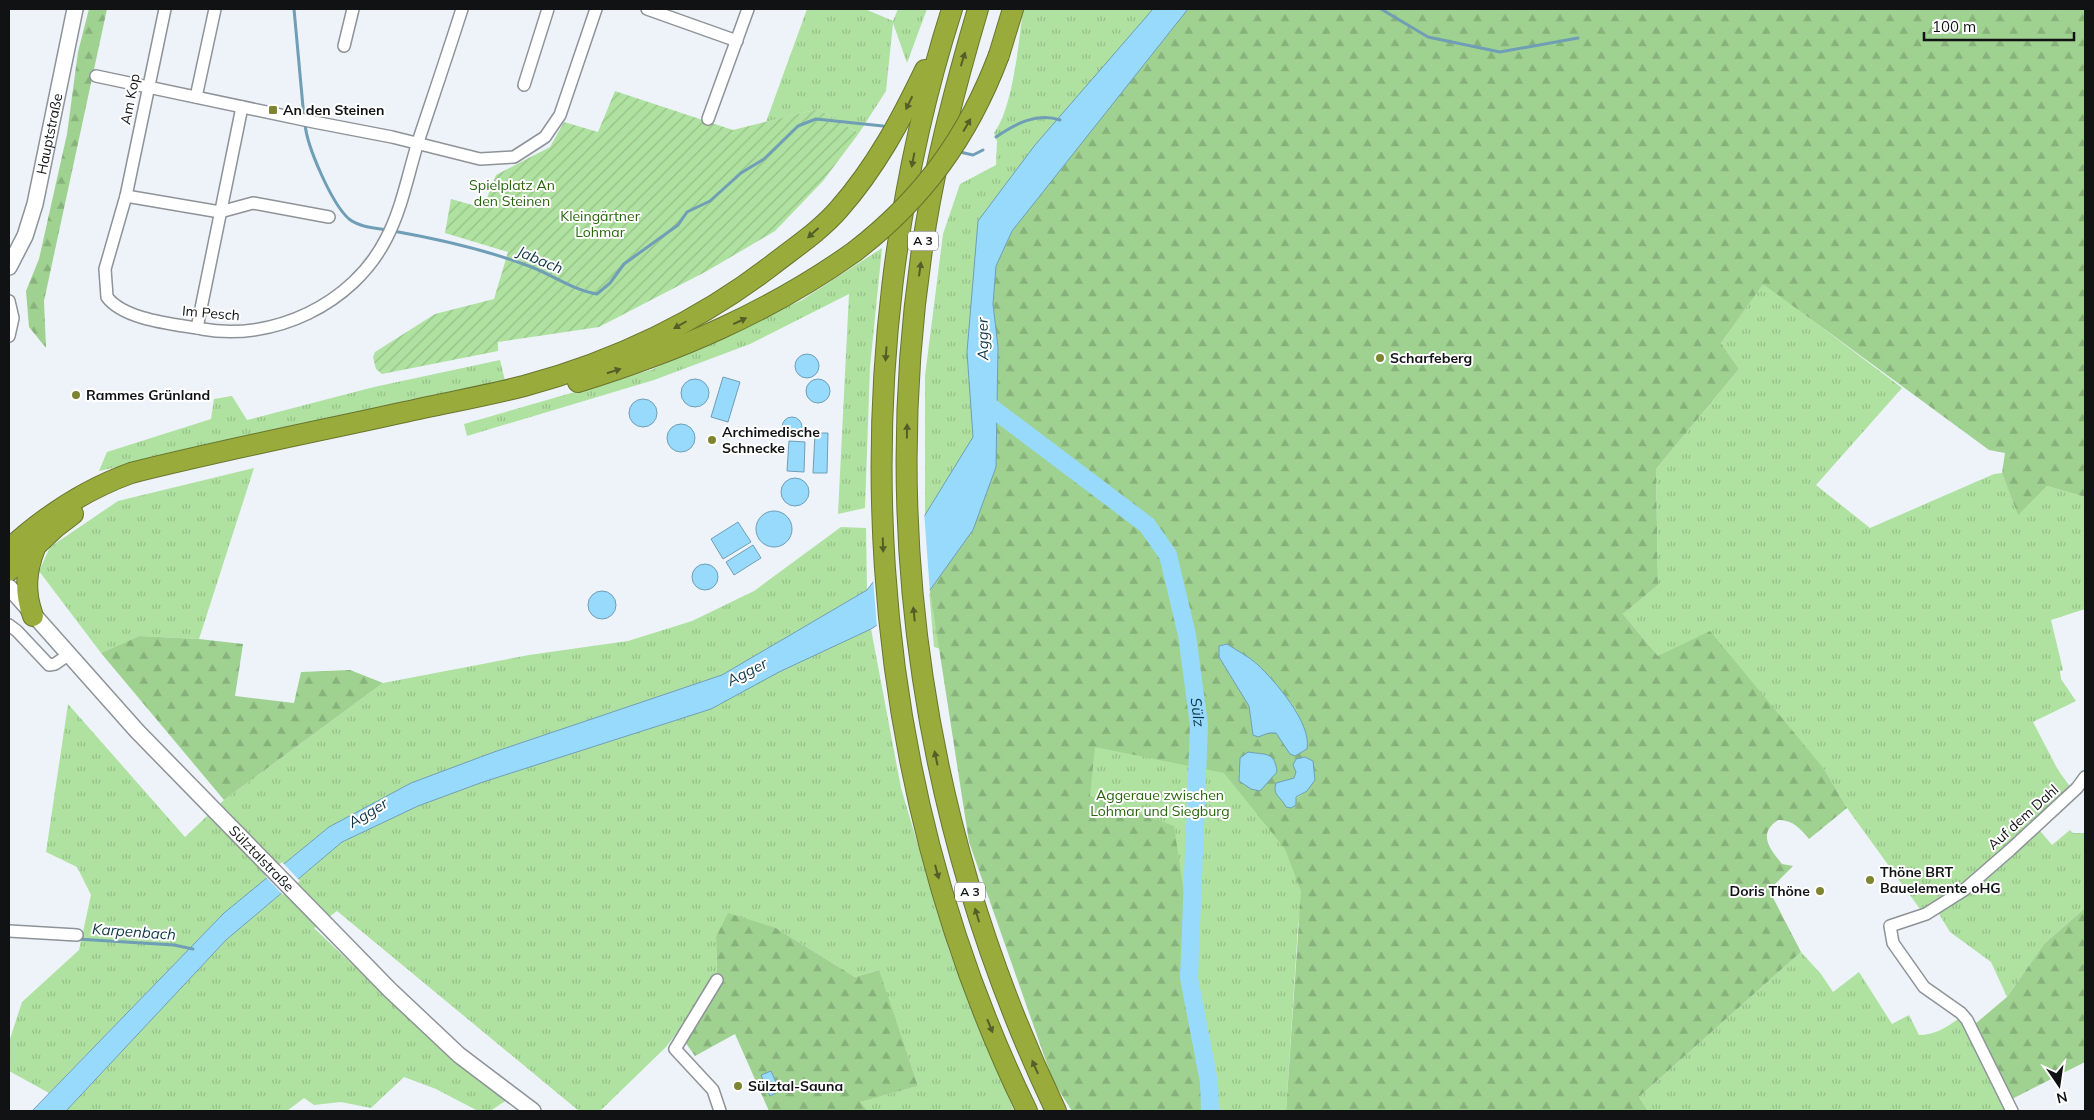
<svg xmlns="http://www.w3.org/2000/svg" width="2094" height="1120" font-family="Mulish,sans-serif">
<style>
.grass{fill:url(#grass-tufts)}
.forest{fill:url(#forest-firs);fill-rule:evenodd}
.garden{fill:url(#garden-furrows)}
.water{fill:#98dafb;stroke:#6f9eb6}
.pier{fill:#edf3f9}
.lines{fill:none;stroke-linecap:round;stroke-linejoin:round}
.stream{stroke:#6f9eb6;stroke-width:3}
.river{stroke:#98dafb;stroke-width:18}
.street-casing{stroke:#8d9398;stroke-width:14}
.secondary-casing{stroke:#8d9398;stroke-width:18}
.highway-casing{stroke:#69752d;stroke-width:22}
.street{stroke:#fff;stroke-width:11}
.secondary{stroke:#fff;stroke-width:15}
.highway{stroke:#99ab3b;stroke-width:20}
.highway-bridge-casing{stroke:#69752d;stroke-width:22;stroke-linecap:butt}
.highway-bridge{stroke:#99ab3b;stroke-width:20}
.oneway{fill:#545e28}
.poi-dot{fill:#7d8531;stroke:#fff;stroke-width:2}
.labels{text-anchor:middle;stroke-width:4;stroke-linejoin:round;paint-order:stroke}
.shield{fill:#fff;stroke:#58595a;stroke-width:1}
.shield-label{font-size:12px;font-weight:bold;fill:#101214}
.street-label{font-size:14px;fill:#101214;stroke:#fff}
.poi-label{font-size:14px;font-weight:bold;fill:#101214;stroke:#fff;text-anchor:start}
.park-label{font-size:14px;fill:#27640b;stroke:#fff}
.water-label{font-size:15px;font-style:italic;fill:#0e3546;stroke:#fff}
</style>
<defs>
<pattern id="grass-tufts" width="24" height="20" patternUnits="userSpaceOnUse" patternTransform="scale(1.25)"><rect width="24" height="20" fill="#afe1a0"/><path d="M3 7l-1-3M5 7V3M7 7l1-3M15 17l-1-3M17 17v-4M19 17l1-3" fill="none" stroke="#96c089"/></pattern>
<pattern id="forest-firs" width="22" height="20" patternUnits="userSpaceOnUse" patternTransform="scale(1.25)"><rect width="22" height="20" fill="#9fd190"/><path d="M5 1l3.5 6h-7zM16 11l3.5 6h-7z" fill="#88b27b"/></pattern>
<pattern id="garden-furrows" width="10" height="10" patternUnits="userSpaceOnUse" patternTransform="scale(1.25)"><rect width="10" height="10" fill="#afe1a0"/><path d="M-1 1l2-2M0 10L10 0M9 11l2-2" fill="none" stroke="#96c089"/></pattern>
</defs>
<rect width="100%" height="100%" fill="#edf3f9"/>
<g class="grass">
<path d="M807,9H865L893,21L898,9H927L907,63L893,23L886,91L859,133L818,109L766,122Z"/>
<path d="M1023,9H1235L1327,752L1298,926L1286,1111H1093L941,649L934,647L925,546V376L943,234L960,184L996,165L997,141L994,133C1013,108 1019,41 1023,9Z"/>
<path d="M882,248L870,367L865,508L838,514L849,294L750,344L654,380L467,436L464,424L651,370L802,300Z"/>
<path d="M1763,283L1902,388L1816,485L1870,528L1994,474L2002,473L2018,514L2047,486L2085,497V609L2051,620L2063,670L2060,671L2061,679L2076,701L2033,722L2058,770L2071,788L2036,826L2052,845L2070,830L2073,833H2085V908L2044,944L2007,997L1991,962L1950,932L1939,914L1920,909L1847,808L1824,769L1658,656L1623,614L1658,585L1656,469L1739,369L1721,343Z"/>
<path d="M500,360L505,381L99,471L107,452L211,419L214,399L232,396L247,420L374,387Z"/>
<path d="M254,468L199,639L139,636L101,653L39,571L50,547L118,501Z"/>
<path d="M841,527L866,528L867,590L722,675L494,752L411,783L329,827L224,913L49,1093L9,1071V1042L22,1002L79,950L91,895L77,867L46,852L68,704L185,837L224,800L383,683L529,655L628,641L692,621L754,591Z"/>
<path d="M871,629L901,788L950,953L1014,1111H868L859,1102L918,1086L878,970L855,977L776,928L716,937L717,980L666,1047L600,1111H579L337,911L314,928L443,1050L507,1100L490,1111H478L436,1089L404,1077L371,1108L341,1102L314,1105L304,1098L287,1111H66L226,940L342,842L418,806L483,782L711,709L778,672Z"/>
<path d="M1801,952L1821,974L1833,992L1859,972L1892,1024L1909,1015L1919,1035C1934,1035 1946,1028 1958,1019L1966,1029L2007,1111H1648L1639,1097Z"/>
</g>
<g class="forest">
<path d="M89,9H107L44,301L46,348L29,327L26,291L39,259L67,134L78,52Z"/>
<path d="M1188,9H2085V497L2047,486L2018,515L2002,473L2005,453L1989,450L1763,284L1721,343L1739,369L1656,469L1658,585L1623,614L1658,656L1710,631L1824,769L1847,808L1809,839C1800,828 1793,820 1778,820C1757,834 1770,849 1782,864L1793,866L1769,890L1801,952L1639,1097L1648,1111H1286L1301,891L1285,849L1224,773L1095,747L1090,796L1174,826L1199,994L1213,1111H1072L1053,1081L969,842L930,590L973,530L996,467L998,347L993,304L996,266L1012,231ZM1219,657L1256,662L1296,708L1308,742L1290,753L1276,733H1269L1258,737L1254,735L1249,706ZM1241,765L1277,771L1260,791L1251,789L1238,774ZM1296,772L1315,780L1307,791L1286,807L1283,802Z"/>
<path d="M139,636L199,639L243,644L235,696L294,703L301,672L350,670L383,683L224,800L101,653Z"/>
<path d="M2085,908V1062L2012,1099L1975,1024L2007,997L2044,944Z"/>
<path d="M728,913L776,928L855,977L879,970L918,1086L860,1102L868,1111H769L735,1034L695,1056L683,1039L717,980L716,937Z"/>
</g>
<path class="garden" d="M615,91L733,130L818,109L859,133L823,181L775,231L707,271L599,327L498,342V351L382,374L376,369L373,357L375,352L435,314L494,299L508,252L445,233L451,199L483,208L496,175L550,147L564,122L598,132Z"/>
<g class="water">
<path d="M1153,9H1188L1012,231L996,266L993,304L998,347L996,467L973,530L930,590L871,629L779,672L711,709L483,782L418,806L342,842L226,940L66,1111H32L224,913L329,827L411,783L494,752L722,675L867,590L925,515L973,437L967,352L978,221L1035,145Z"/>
<circle cx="807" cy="366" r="12"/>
<path d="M723,377L740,382L728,422L711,417Z"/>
<circle cx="695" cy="393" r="14"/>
<circle cx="818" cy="391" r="12"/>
<circle cx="643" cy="413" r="14"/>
<circle cx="792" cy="427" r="10"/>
<circle cx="681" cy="438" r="14"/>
<path d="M815,433H828L827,473H813Z"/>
<path d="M789,441L805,442L804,472L787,471Z"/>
<circle cx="795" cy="492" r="14"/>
<circle cx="774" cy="529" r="18"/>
<path d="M738,522L751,542L723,559L711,539Z"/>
<path d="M753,545L761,558L734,575L726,562Z"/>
<circle cx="705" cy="577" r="13"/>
<circle cx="602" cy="605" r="14"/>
<path d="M1227,644C1236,650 1248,656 1257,664C1275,681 1312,723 1307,749L1295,756L1290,754L1276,733H1269L1258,737L1253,735L1249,706L1219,657V646Z"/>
<path d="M1248,752C1265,755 1275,751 1277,772L1260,791L1251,789L1239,781L1240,758Z"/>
<path d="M1305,757L1313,761L1315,780L1307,791L1296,797V805L1291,808L1286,807C1281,796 1272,796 1276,783L1294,778L1296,772L1293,765L1296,759Z"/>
<path d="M771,1071L780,1091L770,1096L761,1075Z"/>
</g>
<g class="pier">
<path d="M924,511L930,593L877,628L873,578Z"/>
<path d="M282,862L300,881L283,895L265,876Z"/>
</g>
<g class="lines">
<g class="stream">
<path d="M294,9L304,118"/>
<path d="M1381,9L1428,37L1500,52L1578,38"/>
<path d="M305,124C307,147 332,204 349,219C359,227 375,228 387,230"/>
<path d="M996,137C1015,124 1037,112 1060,120"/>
<path d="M960,152L973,155L983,150"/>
<path d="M393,231C438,239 483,249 526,265C550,273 572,290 597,294L610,283L624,264L678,225L687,212L710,201L741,173L764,159L798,126L816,119L883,126"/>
<path d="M77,939L174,945L193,949"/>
</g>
<path class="river" id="s1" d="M984,402L1147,525L1168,555L1187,635L1199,725L1189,978L1209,1082L1210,1111"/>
<g class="street-casing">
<g id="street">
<path d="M165,9L126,196L105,269L107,297C124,320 174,324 202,329C273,342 353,304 386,239C402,209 408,174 418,142C433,97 448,53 462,9"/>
<path d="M647,9L737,41"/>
<path d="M344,46L353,9"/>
<path d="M96,76L314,122L392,137L480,159L514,157L545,137L560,115L596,9"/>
<path d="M524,85L548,9"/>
<path d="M196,97L215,9"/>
<path d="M708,119L748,9"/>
<path d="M126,196L220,212L253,203L329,217"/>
<path d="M9,301L13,318L9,336"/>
<path d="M197,328L242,107"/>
<path d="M9,625L17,631L49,665L55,664L68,655"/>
<path d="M9,931L77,935"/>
<path d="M717,980L675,1049L713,1090L720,1111"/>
<path d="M2012,1111L1967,1020L1961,1013L1924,987L1893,943L1890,926L1926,914L1964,890L2010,850L2077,788L2085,777"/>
</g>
</g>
<g class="secondary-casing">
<g id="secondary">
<path id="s2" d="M9,267L25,236L35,204L75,9"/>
<path id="s3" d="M9,587L137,731L390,990L459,1055L533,1111"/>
</g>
</g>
<g class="highway-casing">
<g id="highway">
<path d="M952,9C838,367 862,772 1027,1111"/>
<path d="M978,9C957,80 938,151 926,224C876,528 924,834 1056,1111"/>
<path d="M999,55L1013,9"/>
<path d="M578,382C678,351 768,313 854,252"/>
<path d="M9,549C45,516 84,490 131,473C222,450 314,432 405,412C445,403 485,396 524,386C613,362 698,322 771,266C794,248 820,231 839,209C876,167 901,120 925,70"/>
<path d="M9,571L56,527L73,514"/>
<path d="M33,616C24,592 26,571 35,548"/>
</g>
</g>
<use href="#street" class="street"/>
<use href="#secondary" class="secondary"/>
<use href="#highway" class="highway"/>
<g class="highway-bridge-casing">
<path id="highway-bridge" d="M854,252C923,199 968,137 999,55"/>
</g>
<use href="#highway-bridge" class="highway-bridge"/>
</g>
<defs><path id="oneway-solid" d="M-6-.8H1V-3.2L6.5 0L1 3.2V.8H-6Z" transform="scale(1.25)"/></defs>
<g class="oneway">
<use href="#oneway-solid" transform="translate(963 59) rotate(-73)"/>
<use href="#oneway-solid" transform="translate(909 103) rotate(116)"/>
<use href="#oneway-solid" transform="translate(967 125) rotate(-60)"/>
<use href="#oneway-solid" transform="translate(913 160) rotate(101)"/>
<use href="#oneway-solid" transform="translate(813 233) rotate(138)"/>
<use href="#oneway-solid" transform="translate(920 269) rotate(-82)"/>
<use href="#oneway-solid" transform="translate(740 321) rotate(-25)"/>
<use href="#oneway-solid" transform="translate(680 325) rotate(150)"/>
<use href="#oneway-solid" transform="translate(886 354) rotate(94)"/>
<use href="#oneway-solid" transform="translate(614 371) rotate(-18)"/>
<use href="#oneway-solid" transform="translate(907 431) rotate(-89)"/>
<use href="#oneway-solid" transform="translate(883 545) rotate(88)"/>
<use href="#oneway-solid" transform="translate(914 614) rotate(-96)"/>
<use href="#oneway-solid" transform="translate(936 758) rotate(-102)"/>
<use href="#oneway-solid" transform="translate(937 872) rotate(75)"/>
<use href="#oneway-solid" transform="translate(977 915) rotate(-107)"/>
<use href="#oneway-solid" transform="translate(990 1026) rotate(68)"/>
<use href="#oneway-solid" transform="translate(1035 1067) rotate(-114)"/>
</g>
<g class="poi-dot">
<rect x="268" y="105" width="10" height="10" rx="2.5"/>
<circle cx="1380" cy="358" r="5"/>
<circle cx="76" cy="395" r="5"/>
<circle cx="712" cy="440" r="5"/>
<circle cx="1870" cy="880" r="5"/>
<circle cx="1820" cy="891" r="5"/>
<circle cx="738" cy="1086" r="5"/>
</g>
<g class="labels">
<g class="shield">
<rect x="908" y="231.5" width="30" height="19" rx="4"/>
<rect x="955" y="882.5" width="30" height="19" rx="4"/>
</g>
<g class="shield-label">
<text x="923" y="245">A 3</text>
<text x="970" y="896">A 3</text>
</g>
<g class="street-label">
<text transform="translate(130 99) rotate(-79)" y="5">Am Kop</text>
<text dy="5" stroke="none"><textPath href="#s2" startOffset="140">Hauptstraße</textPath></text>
<text transform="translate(211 313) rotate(5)" y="5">Im Pesch</text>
<text transform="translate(2023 817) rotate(-42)" y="5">Auf dem Dahl</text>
<text dy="5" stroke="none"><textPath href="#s3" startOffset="371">Sülztalstraße</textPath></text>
</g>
<g class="poi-label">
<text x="283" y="115">An den Steinen</text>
<text x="1390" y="363">Scharfeberg</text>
<text x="86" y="400">Rammes Grünland</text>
<text x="722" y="437">Archimedische<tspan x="722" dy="16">Schnecke</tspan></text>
<text x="1880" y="877">Thöne BRT<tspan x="1880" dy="16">Bauelemente oHG</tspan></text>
<text x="1810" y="896" text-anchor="end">Doris Thöne</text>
<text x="748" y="1091">Sülztal-Sauna</text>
</g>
<g class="park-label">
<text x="512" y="190">Spielplatz An<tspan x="512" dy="16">den Steinen</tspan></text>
<text x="600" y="221">Kleingärtner<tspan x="600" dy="16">Lohmar</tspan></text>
<text x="1160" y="800">Aggeraue zwischen<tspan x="1160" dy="16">Lohmar und Siegburg</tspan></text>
</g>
<g class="water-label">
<text transform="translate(540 260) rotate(23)" y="5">Jabach</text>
<text transform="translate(983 339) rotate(-91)" y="5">Agger</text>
<text transform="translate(747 672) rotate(-27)" y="5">Agger</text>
<text dy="5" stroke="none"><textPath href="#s1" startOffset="401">Sülz</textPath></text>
<text transform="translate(368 813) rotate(-31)" y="5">Agger</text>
<text transform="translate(134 932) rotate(4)" y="5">Karpenbach</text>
</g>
</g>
<rect width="2094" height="1120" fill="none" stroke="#101214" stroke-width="20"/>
<g transform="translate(2059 1085) rotate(167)" stroke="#ffffff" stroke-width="4" paint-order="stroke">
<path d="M0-4L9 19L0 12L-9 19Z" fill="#101214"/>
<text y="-8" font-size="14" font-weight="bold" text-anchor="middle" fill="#101214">N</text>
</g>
<path d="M1924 32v8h150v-8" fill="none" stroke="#101214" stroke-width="2.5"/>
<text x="1932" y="32" font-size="15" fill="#101214" stroke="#ffffff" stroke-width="4" paint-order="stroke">100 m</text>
</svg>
